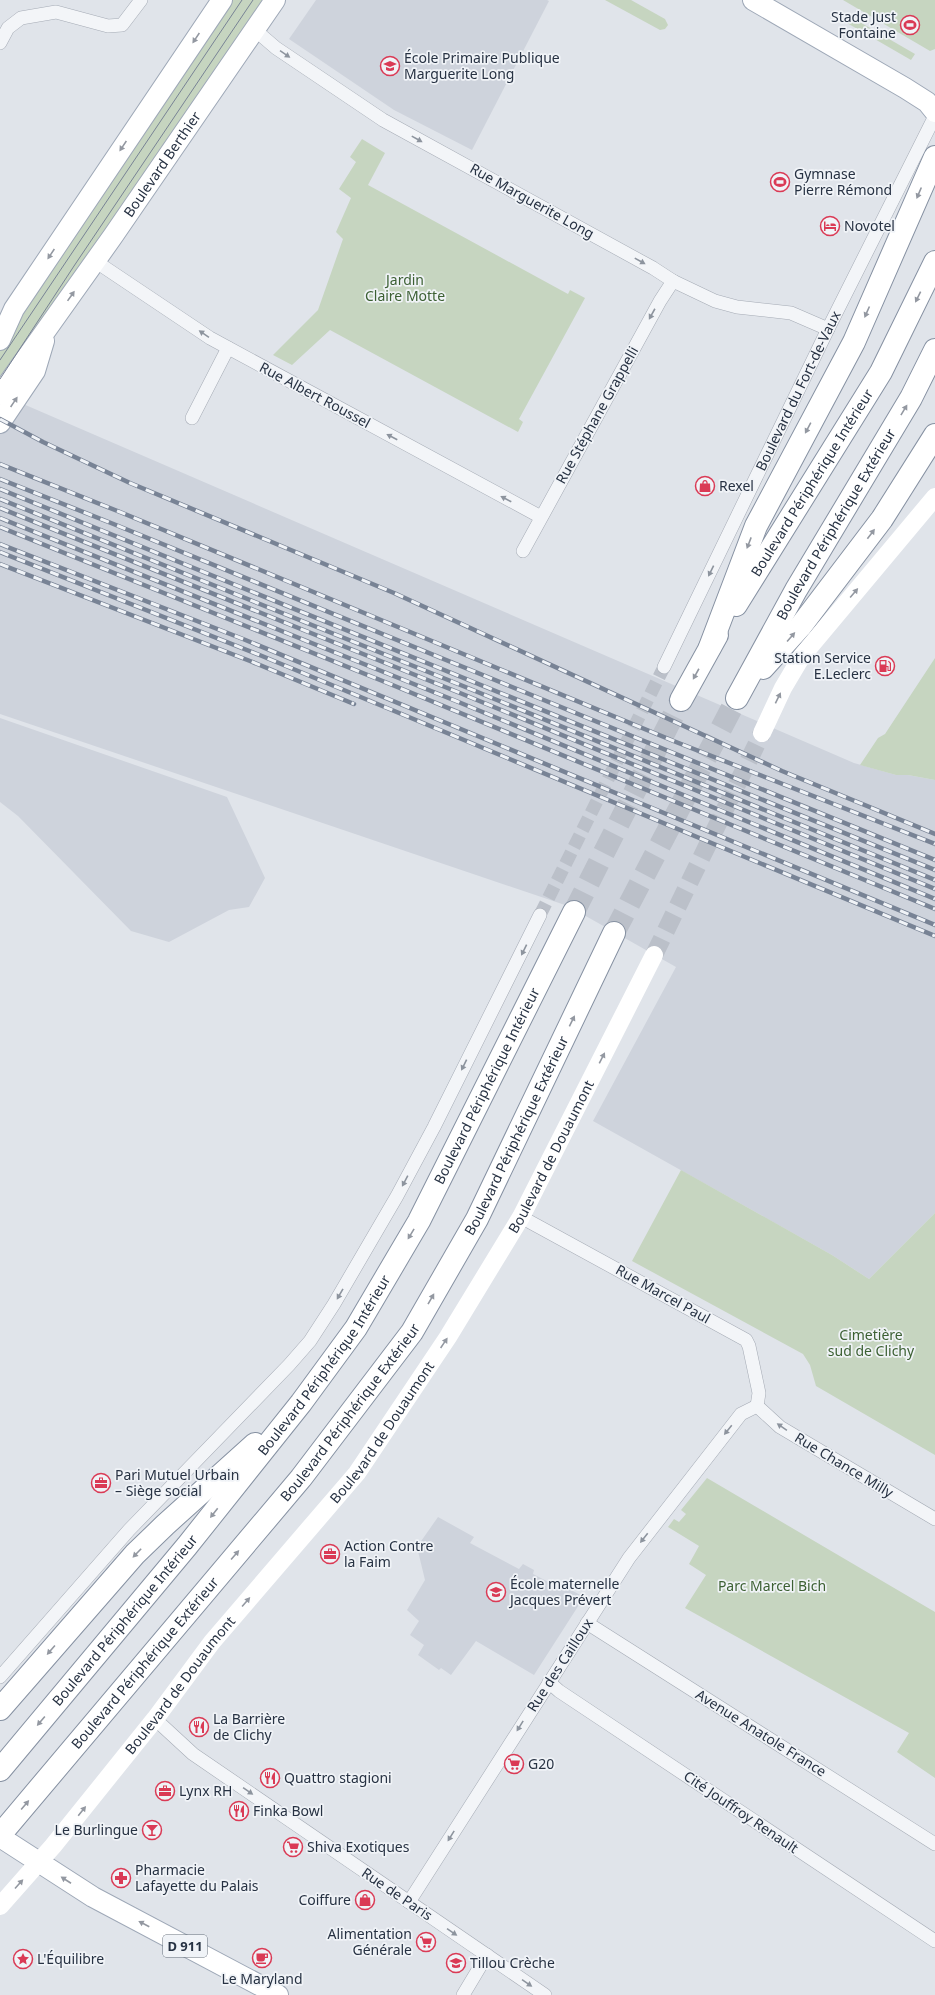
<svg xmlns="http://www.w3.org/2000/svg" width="935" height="1995" font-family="'Noto Sans',sans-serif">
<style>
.built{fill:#ced3dc}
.green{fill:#c6d5c0}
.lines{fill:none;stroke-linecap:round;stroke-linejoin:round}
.street-tunnel{stroke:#bbc0c9;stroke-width:13;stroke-dasharray:13 6;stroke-linecap:butt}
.secondary-tunnel{stroke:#bbc0c9;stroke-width:18;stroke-dasharray:18 9;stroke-linecap:butt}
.highway-tunnel{stroke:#bbc0c9;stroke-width:22;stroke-dasharray:22 11;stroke-linecap:butt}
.street-casing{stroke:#a5abb5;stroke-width:14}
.primary-casing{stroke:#9ea8b7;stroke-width:22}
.highway-casing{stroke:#8691a2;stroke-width:24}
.street{stroke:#f3f5f8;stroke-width:13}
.secondary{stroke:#fff;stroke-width:18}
.primary{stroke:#fff;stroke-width:20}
.highway{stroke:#fff;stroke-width:22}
.tram{stroke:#788395;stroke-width:1}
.rail-casing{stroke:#788395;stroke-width:4.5}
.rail{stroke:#f0f3f7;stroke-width:3;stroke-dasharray:9;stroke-linecap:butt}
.oneway{fill:#9398a1}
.oneway2{fill:#8d949e}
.labels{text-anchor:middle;stroke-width:3.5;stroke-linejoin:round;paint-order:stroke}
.shield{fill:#f0f3f7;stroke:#636c79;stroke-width:1}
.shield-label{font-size:13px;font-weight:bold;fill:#273243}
.poi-label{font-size:14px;fill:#273243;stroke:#f0f3f7;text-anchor:start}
.street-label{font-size:14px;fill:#273243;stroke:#f0f3f7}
.park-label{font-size:14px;fill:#3c6033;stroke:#f0f3f7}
</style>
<rect width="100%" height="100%" fill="#e0e4ea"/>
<g class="built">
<path d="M316,0H547L549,1L472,150L394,110L289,39Z"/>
<path d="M0,394L854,763L896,775H908L935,780V1213L869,1279L832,1255L593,1121L676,967L568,906L0,714Z"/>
<path d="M0,718L227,797L265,878L249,907L229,910L169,942L131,931L18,816L0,802Z"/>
<path d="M438,1517L474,1537L470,1543L519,1569L523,1564L534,1570L533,1574L558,1587L560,1584L584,1597L534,1675L476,1641L451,1675L441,1668L439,1670L418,1655L424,1645L410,1635L419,1621L407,1610L425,1580L417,1547Z"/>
</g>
<g class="green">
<path d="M231,0H264L0,385V351L17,321Z"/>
<path d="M605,0H631L665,19L668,25L665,29L660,30Z"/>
<path d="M843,0H935V49L930,51Z"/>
<path d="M851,17L915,54L911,60L847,23Z"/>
<path d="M362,139L385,153L368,185L568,294L570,290L585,298L519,419L523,422L518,432L330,330L292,365L273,355L318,310L343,239L336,232L351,198L339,189L356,162L350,157Z"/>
<path d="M935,658V780L908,775H896L860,765L878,738L885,734Z"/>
<path d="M681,1170L832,1255L869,1279L935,1213V1455L816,1386L810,1365L803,1354L632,1261Z"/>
<path d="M707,1478L935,1612V1778L897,1752L909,1733L685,1608L706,1575L689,1564L699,1546L668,1527L674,1519L679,1522L686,1514L681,1510Z"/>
</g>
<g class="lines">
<path class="street-tunnel" d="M540,915L664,667"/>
<path class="secondary-tunnel" d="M654,955L762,733"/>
<g class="highway-tunnel">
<path d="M574,912L681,700"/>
<path d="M614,933L737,698"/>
</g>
<g class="street-casing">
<g id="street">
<path d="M255,30L276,48L383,120L653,268L673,281L715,301L737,307L791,313L828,329"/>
<path d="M0,43L8,28L21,18L56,12L108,26L122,25L141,0"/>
<path d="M95,261L210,338L541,517"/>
<path d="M192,418L228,348"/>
<path d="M523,551L660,301L673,281"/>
<path id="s1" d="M664,667L828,329L935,116"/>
<path d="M521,1217L746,1340L749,1346L759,1393L757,1406"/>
<path d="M757,1406L780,1427L935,1519"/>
<path d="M587,1623L935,1844"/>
<path d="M0,1677L129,1530L289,1365L310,1341L334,1304L397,1196L434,1127L540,915"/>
<path d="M549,1682L559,1691L935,1941"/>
<path d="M155,1719L193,1754L545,1995"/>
<path d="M409,1902L629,1558L741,1414L757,1406"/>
<path d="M463,1995L487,1955"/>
</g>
</g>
<g class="primary-casing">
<g id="primary">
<path d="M753,0L905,88L927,102L935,112"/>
<path d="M0,340L14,309L222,0"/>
<path id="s3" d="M0,395L113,236L275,0"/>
<path d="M0,423L35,371L44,341"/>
<path d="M0,1837L93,1897L278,1995"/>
</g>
</g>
<g class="highway-casing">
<g id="highway">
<path id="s4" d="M736,605L881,372L935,262"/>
<path d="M710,647L756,526L854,342L935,157"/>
<path d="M763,668L800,627L882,519L935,435"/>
<path id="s5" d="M737,698L796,590L911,398L935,350"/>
<path d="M681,700L717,635"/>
<path d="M0,1709L135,1554L165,1525L255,1444"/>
<path id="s6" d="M0,1770L187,1546L301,1403L356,1328L419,1221L574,912"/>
<path id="s7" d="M0,1835L301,1478L412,1332L477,1219L614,933"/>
</g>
</g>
<use href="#street" class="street"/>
<g class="secondary">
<path d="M762,733L783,688L802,656L935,497"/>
<path id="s2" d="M0,1906L53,1846L155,1719L212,1642L357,1473L448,1337L521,1217L654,955"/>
</g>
<use href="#primary" class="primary"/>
<use href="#highway" class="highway"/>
<g class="tram">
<path d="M0,360L242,0"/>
<path d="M0,379L74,266L253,0"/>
</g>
<g class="rail-casing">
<g id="rail">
<path d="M0,419L43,442L130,483L394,593L782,771L935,834"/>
<path d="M0,464L120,512L676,742L935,844"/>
<path d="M0,479L111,523L935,860"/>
<path d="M0,489L935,870"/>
<path d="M0,499L463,686L935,880"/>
<path d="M0,508L460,693L935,889"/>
<path d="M0,518L456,701L935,899"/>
<path d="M0,527L390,684L935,909"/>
<path d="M0,544L243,639L935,925"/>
<path d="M0,552L262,656L935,936"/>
<path d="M0,564L250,661L354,704"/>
</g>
</g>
<use href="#rail" class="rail"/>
</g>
<defs><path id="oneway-solid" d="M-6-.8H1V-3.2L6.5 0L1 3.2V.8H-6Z"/></defs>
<g class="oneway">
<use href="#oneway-solid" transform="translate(196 38) rotate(124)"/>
<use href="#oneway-solid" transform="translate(123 146) rotate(124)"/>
<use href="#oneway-solid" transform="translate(919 193) rotate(113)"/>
<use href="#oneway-solid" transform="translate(51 254) rotate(124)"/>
<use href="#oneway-solid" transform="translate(71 296) rotate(-55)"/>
<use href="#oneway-solid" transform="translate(918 297) rotate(116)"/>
<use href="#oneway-solid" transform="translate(867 312) rotate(114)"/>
<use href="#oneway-solid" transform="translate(14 402) rotate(-56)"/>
<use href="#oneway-solid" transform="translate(904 410) rotate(-59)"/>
<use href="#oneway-solid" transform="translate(808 428) rotate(118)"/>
<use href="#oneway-solid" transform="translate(871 534) rotate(-53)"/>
<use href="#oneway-solid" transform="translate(749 543) rotate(111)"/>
<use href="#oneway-solid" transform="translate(854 593) rotate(-50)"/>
<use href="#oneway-solid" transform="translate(791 637) rotate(-49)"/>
<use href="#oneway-solid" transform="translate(696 674) rotate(119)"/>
<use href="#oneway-solid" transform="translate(778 698) rotate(-64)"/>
<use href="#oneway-solid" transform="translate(572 1021) rotate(-64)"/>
<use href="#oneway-solid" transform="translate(602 1058) rotate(-63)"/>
<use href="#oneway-solid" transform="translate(411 1234) rotate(121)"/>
<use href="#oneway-solid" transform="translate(431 1299) rotate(-60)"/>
<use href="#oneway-solid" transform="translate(444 1343) rotate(-56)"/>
<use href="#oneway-solid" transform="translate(214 1513) rotate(128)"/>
<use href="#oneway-solid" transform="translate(137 1553) rotate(134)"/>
<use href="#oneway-solid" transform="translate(235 1555) rotate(-49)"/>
<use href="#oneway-solid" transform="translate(246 1602) rotate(-49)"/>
<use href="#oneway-solid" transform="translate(51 1650) rotate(131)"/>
<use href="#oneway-solid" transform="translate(41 1721) rotate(130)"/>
<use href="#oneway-solid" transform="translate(25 1805) rotate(-50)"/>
<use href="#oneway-solid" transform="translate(82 1811) rotate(-51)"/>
<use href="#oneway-solid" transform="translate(66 1880) rotate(-147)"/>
<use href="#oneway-solid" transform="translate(19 1884) rotate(-48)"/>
<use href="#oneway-solid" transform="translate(144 1924) rotate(-152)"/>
</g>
<g class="oneway2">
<use href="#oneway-solid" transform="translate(285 54) rotate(34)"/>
<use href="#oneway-solid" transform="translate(417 139) rotate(29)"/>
<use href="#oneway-solid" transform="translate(640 261) rotate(29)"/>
<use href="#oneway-solid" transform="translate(652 314) rotate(119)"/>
<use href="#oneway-solid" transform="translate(204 334) rotate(-146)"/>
<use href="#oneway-solid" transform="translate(392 437) rotate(-152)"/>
<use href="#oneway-solid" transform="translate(506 499) rotate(-152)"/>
<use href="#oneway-solid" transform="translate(711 571) rotate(116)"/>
<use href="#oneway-solid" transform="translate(524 950) rotate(116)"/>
<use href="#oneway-solid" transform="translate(464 1065) rotate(116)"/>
<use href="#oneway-solid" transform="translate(405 1181) rotate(118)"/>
<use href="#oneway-solid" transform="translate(340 1294) rotate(120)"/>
<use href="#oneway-solid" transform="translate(782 1427) rotate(-145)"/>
<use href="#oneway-solid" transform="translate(728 1430) rotate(129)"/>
<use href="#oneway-solid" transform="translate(644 1538) rotate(128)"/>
<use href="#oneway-solid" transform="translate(520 1726) rotate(122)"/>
<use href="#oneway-solid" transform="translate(248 1791) rotate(35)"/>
<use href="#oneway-solid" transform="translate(451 1836) rotate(122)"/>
<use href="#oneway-solid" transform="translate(452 1932) rotate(34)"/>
<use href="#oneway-solid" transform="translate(527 1983) rotate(34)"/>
</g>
<defs>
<g id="stadium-ring" transform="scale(1)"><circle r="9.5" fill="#f0f3f7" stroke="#da3a55" stroke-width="1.5"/><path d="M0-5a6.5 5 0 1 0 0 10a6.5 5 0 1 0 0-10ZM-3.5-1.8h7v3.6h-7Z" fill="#da3a55"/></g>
<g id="school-ring" transform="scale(1)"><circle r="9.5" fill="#f0f3f7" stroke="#da3a55" stroke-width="1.5"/><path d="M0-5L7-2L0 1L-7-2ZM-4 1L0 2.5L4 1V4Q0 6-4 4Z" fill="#da3a55"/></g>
<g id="hotel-ring" transform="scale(1)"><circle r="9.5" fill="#f0f3f7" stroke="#da3a55" stroke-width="1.5"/><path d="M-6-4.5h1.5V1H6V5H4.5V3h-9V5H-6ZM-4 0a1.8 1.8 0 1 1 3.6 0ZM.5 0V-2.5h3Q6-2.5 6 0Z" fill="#da3a55"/></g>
<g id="shop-ring" transform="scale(1)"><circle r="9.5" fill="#f0f3f7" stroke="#da3a55" stroke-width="1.5"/><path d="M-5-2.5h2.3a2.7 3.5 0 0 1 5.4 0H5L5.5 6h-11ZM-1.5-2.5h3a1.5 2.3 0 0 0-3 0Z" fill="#da3a55"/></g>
<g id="fuel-ring" transform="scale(1)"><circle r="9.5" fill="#f0f3f7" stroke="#da3a55" stroke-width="1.5"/><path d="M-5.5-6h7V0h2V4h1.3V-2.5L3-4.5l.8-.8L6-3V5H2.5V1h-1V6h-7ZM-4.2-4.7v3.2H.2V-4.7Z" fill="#da3a55"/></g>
<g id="office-ring" transform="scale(1)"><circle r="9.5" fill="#f0f3f7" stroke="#da3a55" stroke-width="1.5"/><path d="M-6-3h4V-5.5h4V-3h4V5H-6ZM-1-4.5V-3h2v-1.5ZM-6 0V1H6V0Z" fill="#da3a55"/></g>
<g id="restaurant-ring" transform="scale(1)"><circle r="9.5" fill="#f0f3f7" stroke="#da3a55" stroke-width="1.5"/><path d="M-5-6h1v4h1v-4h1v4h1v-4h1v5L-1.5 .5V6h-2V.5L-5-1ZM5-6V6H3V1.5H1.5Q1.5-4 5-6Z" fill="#da3a55"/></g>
<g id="supermarket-ring" transform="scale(1)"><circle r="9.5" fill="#f0f3f7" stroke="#da3a55" stroke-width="1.5"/><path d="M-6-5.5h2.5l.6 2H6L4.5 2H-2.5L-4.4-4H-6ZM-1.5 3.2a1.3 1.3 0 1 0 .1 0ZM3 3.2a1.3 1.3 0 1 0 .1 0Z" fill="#da3a55"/></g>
<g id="bar-ring" transform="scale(1)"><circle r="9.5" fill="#f0f3f7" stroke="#da3a55" stroke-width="1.5"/><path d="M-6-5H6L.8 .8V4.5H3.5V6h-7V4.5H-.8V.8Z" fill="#da3a55"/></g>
<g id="pharmacy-ring" transform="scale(1)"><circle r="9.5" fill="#f0f3f7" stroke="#da3a55" stroke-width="1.5"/><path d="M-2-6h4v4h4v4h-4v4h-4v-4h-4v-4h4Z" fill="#da3a55"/></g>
<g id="cafe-ring" transform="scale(1)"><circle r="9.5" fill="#f0f3f7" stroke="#da3a55" stroke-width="1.5"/><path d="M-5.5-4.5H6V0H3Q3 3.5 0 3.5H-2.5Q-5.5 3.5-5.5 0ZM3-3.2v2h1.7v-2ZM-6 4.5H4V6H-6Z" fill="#da3a55"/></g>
<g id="sight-ring" transform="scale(1)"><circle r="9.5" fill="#f0f3f7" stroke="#da3a55" stroke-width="1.5"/><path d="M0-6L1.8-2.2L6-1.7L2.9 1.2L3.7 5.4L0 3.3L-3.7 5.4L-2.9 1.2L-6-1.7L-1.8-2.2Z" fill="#da3a55"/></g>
</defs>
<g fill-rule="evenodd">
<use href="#stadium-ring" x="910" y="25"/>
<use href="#school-ring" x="390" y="66"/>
<use href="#stadium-ring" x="780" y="182"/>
<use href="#hotel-ring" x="830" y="226"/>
<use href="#shop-ring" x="705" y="486"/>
<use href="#fuel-ring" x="885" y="666"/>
<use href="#office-ring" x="101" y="1483"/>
<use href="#office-ring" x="330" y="1554"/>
<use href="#school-ring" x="496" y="1592"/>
<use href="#restaurant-ring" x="199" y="1727"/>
<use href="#supermarket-ring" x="514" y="1764"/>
<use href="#restaurant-ring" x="270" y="1778"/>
<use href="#office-ring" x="165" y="1791"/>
<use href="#restaurant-ring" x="239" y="1811"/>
<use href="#bar-ring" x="152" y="1830"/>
<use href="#supermarket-ring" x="293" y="1847"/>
<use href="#pharmacy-ring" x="121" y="1878"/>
<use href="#shop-ring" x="365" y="1900"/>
<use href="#supermarket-ring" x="426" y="1942"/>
<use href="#cafe-ring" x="262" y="1958"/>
<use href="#sight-ring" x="23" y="1959"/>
<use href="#school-ring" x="456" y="1963"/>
</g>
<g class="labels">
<rect class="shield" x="163" y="1935" width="44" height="22" rx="3"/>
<g class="shield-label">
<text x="185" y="1951">D 911</text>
</g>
<g class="poi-label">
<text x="896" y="22" text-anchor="end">Stade Just<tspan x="896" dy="16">Fontaine</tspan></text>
<text x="404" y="63">École Primaire Publique<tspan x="404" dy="16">Marguerite Long</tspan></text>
<text x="794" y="179">Gymnase<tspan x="794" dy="16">Pierre Rémond</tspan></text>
<text x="844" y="231">Novotel</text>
<text x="719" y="491">Rexel</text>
<text x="871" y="663" text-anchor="end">Station Service<tspan x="871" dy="16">E.Leclerc</tspan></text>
<text x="115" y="1480">Pari Mutuel Urbain<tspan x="115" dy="16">– Siège social</tspan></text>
<text x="344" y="1551">Action Contre<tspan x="344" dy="16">la Faim</tspan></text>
<text x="510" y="1589">École maternelle<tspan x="510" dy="16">Jacques Prévert</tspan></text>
<text x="213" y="1724">La Barrière<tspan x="213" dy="16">de Clichy</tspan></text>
<text x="528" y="1769">G20</text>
<text x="284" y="1783">Quattro stagioni</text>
<text x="179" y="1796">Lynx RH</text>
<text x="253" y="1816">Finka Bowl</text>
<text x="138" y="1835" text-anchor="end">Le Burlingue</text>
<text x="307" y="1852">Shiva Exotiques</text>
<text x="135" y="1875">Pharmacie<tspan x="135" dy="16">Lafayette du Palais</tspan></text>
<text x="351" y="1905" text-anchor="end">Coiffure</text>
<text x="412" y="1939" text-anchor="end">Alimentation<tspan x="412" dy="16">Générale</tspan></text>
<text x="37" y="1964">L'Équilibre</text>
<text x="470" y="1968">Tillou Crèche</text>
<text x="262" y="1984" text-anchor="middle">Le Maryland</text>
</g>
<g class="street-label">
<text dy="5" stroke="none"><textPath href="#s3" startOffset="282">Boulevard Berthier</textPath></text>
<text transform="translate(532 201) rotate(29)" y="5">Rue Marguerite Long</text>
<text dy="5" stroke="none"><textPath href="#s1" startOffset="307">Boulevard du Fort-de-Vaux</textPath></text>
<text transform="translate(315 395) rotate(28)" y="5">Rue Albert Roussel</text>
<text transform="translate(597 415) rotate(-61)" y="5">Rue Stéphane Grappelli</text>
<text dy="5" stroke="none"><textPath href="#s4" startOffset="144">Boulevard Périphérique Intérieur</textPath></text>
<text dy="5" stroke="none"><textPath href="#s5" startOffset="200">Boulevard Périphérique Extérieur</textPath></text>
<text dy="5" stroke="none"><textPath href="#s6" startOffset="843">Boulevard Périphérique Intérieur</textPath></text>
<text dy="5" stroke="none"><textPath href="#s7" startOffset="873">Boulevard Périphérique Extérieur</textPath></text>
<text dy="5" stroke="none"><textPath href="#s2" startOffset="933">Boulevard de Douaumont</textPath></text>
<text transform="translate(663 1294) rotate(29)" y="5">Rue Marcel Paul</text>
<text dy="5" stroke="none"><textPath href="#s6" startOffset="519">Boulevard Périphérique Intérieur</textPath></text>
<text dy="5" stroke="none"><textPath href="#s7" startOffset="549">Boulevard Périphérique Extérieur</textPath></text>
<text dy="5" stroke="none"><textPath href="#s2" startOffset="609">Boulevard de Douaumont</textPath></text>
<text transform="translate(844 1465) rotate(31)" y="5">Rue Chance Milly</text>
<text dy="5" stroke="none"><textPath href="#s6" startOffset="195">Boulevard Périphérique Intérieur</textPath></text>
<text dy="5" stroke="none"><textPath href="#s7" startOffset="225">Boulevard Périphérique Extérieur</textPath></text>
<text transform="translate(560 1665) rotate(-57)" y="5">Rue des Cailloux</text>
<text dy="5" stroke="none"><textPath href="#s2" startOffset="285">Boulevard de Douaumont</textPath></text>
<text transform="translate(761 1733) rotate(32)" y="5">Avenue Anatole France</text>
<text transform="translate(741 1812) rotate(34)" y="5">Cité Jouffroy Renault</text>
<text transform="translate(397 1894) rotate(34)" y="5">Rue de Paris</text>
</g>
<g class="park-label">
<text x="405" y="285">Jardin<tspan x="405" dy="16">Claire Motte</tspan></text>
<text x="871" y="1340">Cimetière<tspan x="871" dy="16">sud de Clichy</tspan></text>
<text x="772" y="1591">Parc Marcel Bich</text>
</g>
</g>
</svg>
